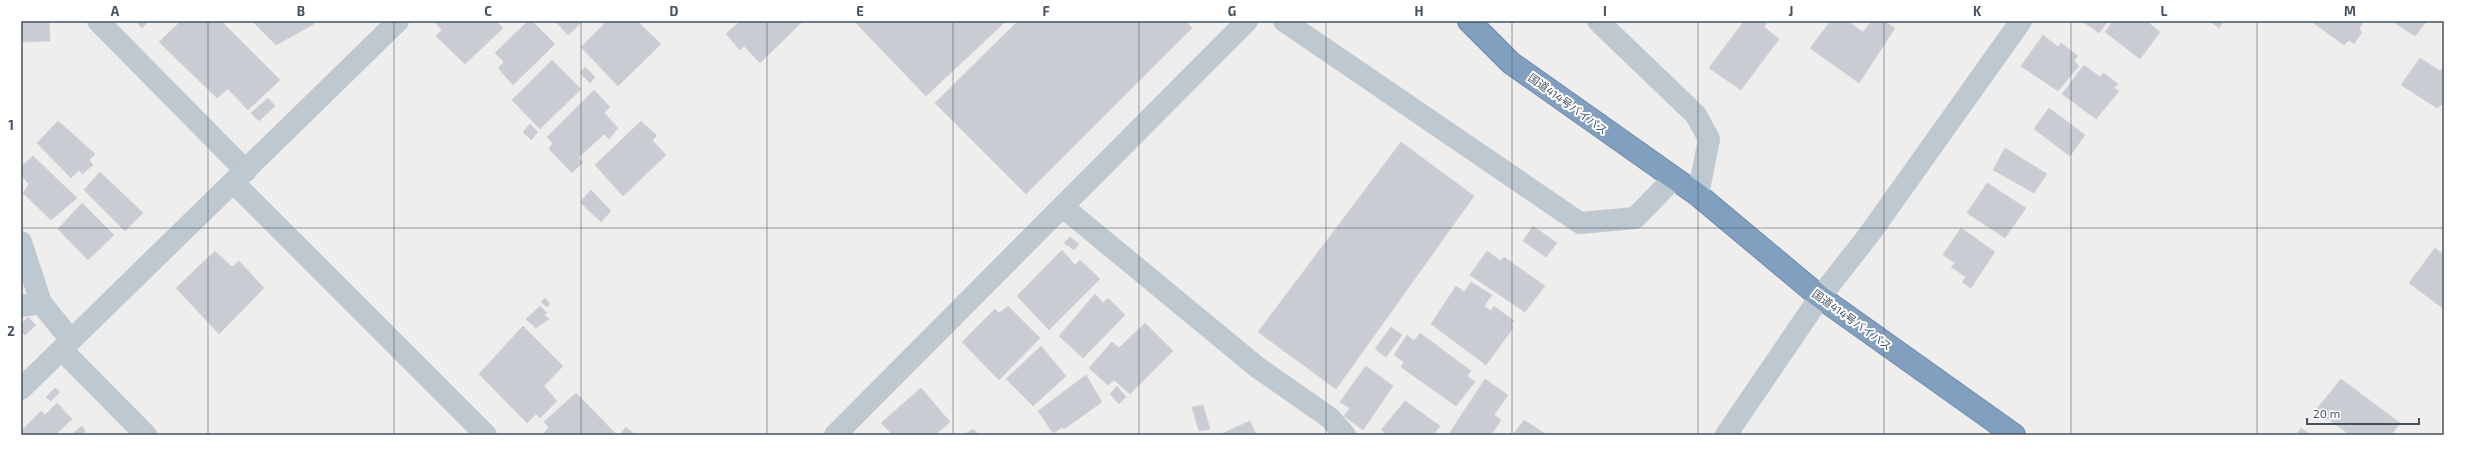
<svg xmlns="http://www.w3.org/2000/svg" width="2465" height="456" font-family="'Exo 2','Noto Sans JP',sans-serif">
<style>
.building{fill:#c9ccd3;stroke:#d1d3da}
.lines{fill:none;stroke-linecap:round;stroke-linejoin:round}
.highway-casing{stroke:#6d8bac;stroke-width:24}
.minor{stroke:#bdc8d1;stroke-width:22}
.highway{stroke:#81a0c0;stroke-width:22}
.grid{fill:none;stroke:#44515c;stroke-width:1;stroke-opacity:0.55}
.labels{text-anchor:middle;stroke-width:4;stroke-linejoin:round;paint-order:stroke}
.street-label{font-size:11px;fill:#44515c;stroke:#fff}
.neatline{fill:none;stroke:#44515c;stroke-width:1.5}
.grid-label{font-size:13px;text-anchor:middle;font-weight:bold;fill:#44515c}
</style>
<rect width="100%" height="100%" fill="#f0eded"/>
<g class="building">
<path d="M21,21H49L50,41L21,42Z"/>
<path d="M136,21H149L142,28Z"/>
<path d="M181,21H221L280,80L248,110L228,89L217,98L159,42Z"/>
<path d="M252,21H312L314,24L276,45Z"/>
<path d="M434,21H496L503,28L465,64L436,36L442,30Z"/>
<path d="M528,21H532L555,44L513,85L498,68L504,62L495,53Z"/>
<path d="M555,21H583L568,35Z"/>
<path d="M607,21H637L661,44L618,86L581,47Z"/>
<path d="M740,21H803L760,63L744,46L740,50L726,34Z"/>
<path d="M854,21H1006L926,96Z"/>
<path d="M1018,21H1185L1192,28L1026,194L935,103Z"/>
<path d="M1744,21H1768L1764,27L1779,39L1741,90L1709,68Z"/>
<path d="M1831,21H1847L1863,32L1872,21H1884L1895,28L1859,83L1810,48Z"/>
<path d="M2082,21H2108L2099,33Z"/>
<path d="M2113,21H2151L2149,23L2160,32L2140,59L2105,32Z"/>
<path d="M2210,21H2224L2219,28Z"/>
<path d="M2311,21H2364L2359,29L2362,32L2354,44L2349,40L2344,45Z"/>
<path d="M2392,21H2427L2415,36Z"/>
<path d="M2043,35L2058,47L2061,43L2078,56L2074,61L2079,66L2058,91L2021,66Z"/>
<path d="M2420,58L2440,71L2444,68V106L2442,104L2437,108L2401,85Z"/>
<path d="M552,60L581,89L540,129L512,100Z"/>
<path d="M2084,65L2100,77L2104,73L2118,84L2114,88L2119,91L2096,119L2062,94Z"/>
<path d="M585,67L595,77L590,83L580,73Z"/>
<path d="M594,90L610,107L604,113L618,128L609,139L604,134L578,158L583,162L572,173L549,149L553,143L547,137Z"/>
<path d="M268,98L275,106L259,121L251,113Z"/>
<path d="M2049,108L2085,135L2070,156L2034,129Z"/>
<path d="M58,121L95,154L89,160L93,165L82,174L79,170L71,178L37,143Z"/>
<path d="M641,121L657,136L652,140L666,155L623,196L595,165Z"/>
<path d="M530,124L538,132L531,140L523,132Z"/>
<path d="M1401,142L1474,196L1336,389L1258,332Z"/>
<path d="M2005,148L2047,174L2034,193L1993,170Z"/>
<path d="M33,156L77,198L51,220L23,193L29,184L21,175V167Z"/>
<path d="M100,172L143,213L125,231L84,190Z"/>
<path d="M1987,183L2026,208L2005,238L1967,213Z"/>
<path d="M591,190L611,211L601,222L580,202Z"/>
<path d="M82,203L114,235L88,260L58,229Z"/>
<path d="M1533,226L1557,243L1546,257L1523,241Z"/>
<path d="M1961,228L1995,252L1971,288L1962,282L1966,277L1951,267L1955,263L1943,255Z"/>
<path d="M1070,237L1079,244L1074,250L1064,243Z"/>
<path d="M2435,248L2444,255V309L2409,283Z"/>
<path d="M1062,250L1075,265L1080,260L1100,279L1049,330L1017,296Z"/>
<path d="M215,251L232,267L239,261L264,288L219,334L176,288Z"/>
<path d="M1487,251L1501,261L1504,257L1545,286L1525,312L1470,275Z"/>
<path d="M1471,282L1492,295L1484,306L1491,311L1494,306L1514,321L1511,324L1513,328L1486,365L1431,324L1456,286L1464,292Z"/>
<path d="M1095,294L1103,303L1108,298L1125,315L1083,358L1059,336Z"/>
<path d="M545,298L550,304L547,307L541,302Z"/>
<path d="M540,306L547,313L544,315L549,319L536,328L526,319Z"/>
<path d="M1008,306L1040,338L999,380L962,342L995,309L999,313Z"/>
<path d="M28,317L36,325L25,335L21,331V324Z"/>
<path d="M1145,323L1173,351L1130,394L1114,380L1108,385L1089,368L1112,342L1119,348Z"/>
<path d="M523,326L563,366L544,386L557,401L540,418L536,414L527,423L479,374Z"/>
<path d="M1391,327L1402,335L1386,357L1375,349Z"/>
<path d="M1420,333L1471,371L1467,376L1475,382L1456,406L1401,367L1404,362L1394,355L1407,335L1414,341Z"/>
<path d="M1041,346L1066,376L1033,406L1006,379Z"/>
<path d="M1366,366L1393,386L1363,430L1344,416L1350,408L1340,402Z"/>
<path d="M1086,375L1102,402L1064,429L1062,427L1053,433L1038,411Z"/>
<path d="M1485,379L1508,395L1494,415L1501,420L1491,435H1451L1449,434Z"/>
<path d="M2341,379L2400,423L2391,435H2350L2316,410Z"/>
<path d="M1117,386L1126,397L1119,404L1110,394Z"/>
<path d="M55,388L60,392L51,401L46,397Z"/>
<path d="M921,388L950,422L935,435H893L881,423Z"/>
<path d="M576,393L617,435H543L549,427L544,422Z"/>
<path d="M1405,401L1440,426L1433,435H1388L1381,430Z"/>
<path d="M57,403L72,419L55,435H21V431L41,411L45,415Z"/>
<path d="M1203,405L1210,429L1199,431L1192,407Z"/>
<path d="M1524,420L1547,435H1513Z"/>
<path d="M1250,421L1256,435H1219Z"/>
<path d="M82,426L85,431L83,435H71Z"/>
<path d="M626,427L634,434L624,435L621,433Z"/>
<path d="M2301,428L2311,435H2296Z"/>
<path d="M973,429L979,435H964Z"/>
</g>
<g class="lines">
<g class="highway-casing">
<path id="highway" d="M1469,21L1511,63L1698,195L1820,297L2014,435"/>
</g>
<g class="minor">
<path d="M98,21L246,171"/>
<path d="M1284,21L1580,223L1635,218L1673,179"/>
<path d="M1598,21L1696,115L1709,139L1698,195"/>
<path d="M234,183L486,435"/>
<path d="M1063,207L1257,367L1330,418L1345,435"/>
<path d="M21,242L41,303L71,340"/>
<path d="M21,306L41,303"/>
<path d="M62,350L146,435"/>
<path d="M21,389L398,21"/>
<path d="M835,435L1247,21"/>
<path d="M1726,435L1820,297L1868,236L2021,21"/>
</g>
<use href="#highway" class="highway"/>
</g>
<path class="grid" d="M208,21V435M394,21V435M581,21V435M767,21V435M953,21V435M1139,21V435M1326,21V435M1512,21V435M1698,21V435M1884,21V435M2071,21V435M2257,21V435M21,228H2444"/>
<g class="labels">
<g class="street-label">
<text transform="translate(1568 104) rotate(36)" y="4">国道414号バイパス</text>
<text transform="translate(1852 320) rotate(36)" y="4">国道414号バイパス</text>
</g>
</g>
<rect width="2465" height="456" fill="none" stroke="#ffffff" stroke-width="44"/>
<path d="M2307 418v6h112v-6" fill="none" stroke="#44515c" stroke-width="2"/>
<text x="2313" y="418" font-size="12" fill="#44515c" stroke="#ffffff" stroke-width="3" paint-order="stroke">20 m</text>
<rect x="22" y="22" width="2421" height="412" class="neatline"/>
<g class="grid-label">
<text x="115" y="16">A</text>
<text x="301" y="16">B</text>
<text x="488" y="16">C</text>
<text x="674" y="16">D</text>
<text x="860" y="16">E</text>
<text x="1046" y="16">F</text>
<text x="1232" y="16">G</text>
<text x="1419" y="16">H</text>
<text x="1605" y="16">I</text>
<text x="1791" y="16">J</text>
<text x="1977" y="16">K</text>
<text x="2164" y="16">L</text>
<text x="2350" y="16">M</text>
<text x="11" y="130">1</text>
<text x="11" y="336">2</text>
</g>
</svg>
